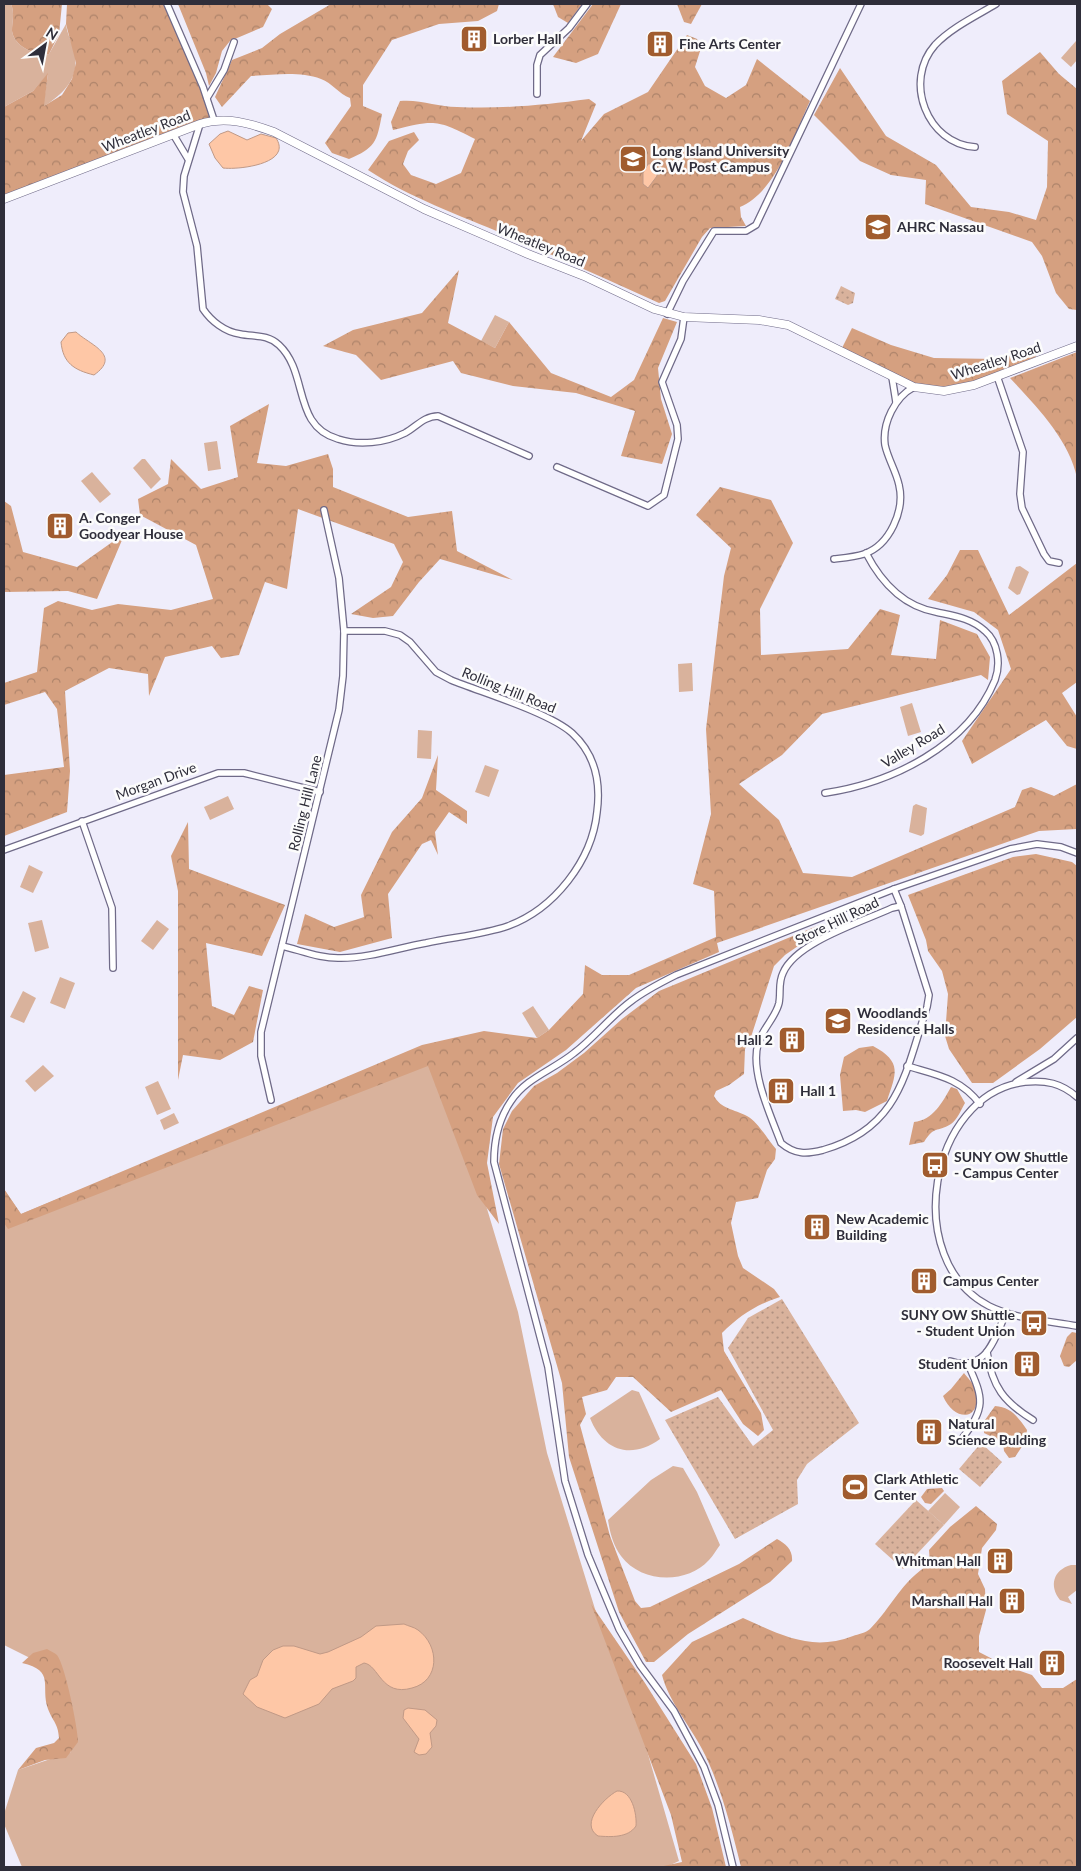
<svg xmlns="http://www.w3.org/2000/svg" width="1081" height="1871" font-family="Lato,sans-serif">
<style>
.grass{fill:#d9b29c}
.forest{fill:url(#forest-crowns)}
.park{fill:url(#park-dots)}
.water{fill:#fec7a6;stroke:#c09986}
.lines{fill:none;stroke-linecap:round;stroke-linejoin:round}
.street-casing{stroke:#6f6a88;stroke-width:8}
.secondary-casing{stroke:#6f6a88;stroke-width:9}
.street{stroke:#fff;stroke-width:5.5}
.secondary{stroke:#fff;stroke-width:8}
.labels{text-anchor:middle;stroke-width:5;stroke-linejoin:round;paint-order:stroke}
.poi-label{font-size:14px;font-weight:bold;fill:#2f2e3a;stroke:#fcfcfc;text-anchor:start}
.street-label{font-size:14px;fill:#2f2e3a;stroke:#fcfcfc}
</style>
<defs>
<pattern id="forest-crowns" width="20" height="18" patternUnits="userSpaceOnUse" patternTransform="scale(1.25)"><rect width="20" height="18" fill="#d5a080"/><path d="M2 6a3 3 0 1 1 6 0M12 15a3 3 0 1 1 6 0" fill="none" stroke="#ad836a"/></pattern>
<pattern id="park-dots" width="8" height="8" patternUnits="userSpaceOnUse" patternTransform="scale(1.25)"><rect width="8" height="8" fill="#d9b29c"/><path d="M2 2h.1M6 6h.1" fill="none" stroke="#b09180" stroke-width="1.8" stroke-linecap="round"/></pattern>
</defs>
<rect width="100%" height="100%" fill="#efedfb"/>
<g class="grass">
<path d="M4,4H11C15,14 12,21 12,31C14,46 35,56 49,54L66,24C67,34 72,42 74,51C81,78 63,94 43,107L48,74L33,91L4,107Z"/>
<path d="M1076,41L1077,60L1071,67L1061,58Z"/>
<path d="M495,315L509,322L495,348L481,341Z"/>
<path d="M217,441L221,469L208,471L204,443Z"/>
<path d="M142,459H145L161,479L151,489L133,468Z"/>
<path d="M92,472L111,494L100,503L81,481Z"/>
<path d="M1020,566L1029,572L1020,594L1017,595L1008,588L1016,567Z"/>
<path d="M692,663L693,691L679,692L678,664Z"/>
<path d="M912,703L921,732L908,736L900,707Z"/>
<path d="M418,730L432,731L431,759L417,758Z"/>
<path d="M485,765L499,770L489,797L475,792Z"/>
<path d="M228,796L234,809L210,820L204,807Z"/>
<path d="M916,804L927,808L924,834L921,836L909,832L913,806Z"/>
<path d="M29,865L43,872L33,893L20,887Z"/>
<path d="M42,920L49,948L35,952L28,923Z"/>
<path d="M157,920L169,929L153,950L141,941Z"/>
<path d="M60,977L75,983L65,1009L50,1003Z"/>
<path d="M23,991L36,998L24,1023L10,1017Z"/>
<path d="M533,1006L549,1030L537,1038L522,1013Z"/>
<path d="M430,1046L485,1202L518,1312L547,1453L595,1609L615,1658L627,1682L679,1861L666,1867H22L4,1824V1814L18,1770L71,1752L48,1667L4,1645V1189L21,1214Z"/>
<path d="M43,1065L54,1076L35,1092L25,1081Z"/>
<path d="M158,1081L171,1109L157,1115L145,1087Z"/>
<path d="M174,1113L179,1123L164,1130L160,1120Z"/>
<path d="M632,1390L639,1392L660,1439C631,1460 603,1451 590,1418Z"/>
<path d="M673,1466L683,1468L697,1492L720,1545C716,1550 713,1556 709,1560C686,1585 641,1583 621,1556C613,1545 610,1533 608,1520L651,1480Z"/>
<path d="M945,1493L960,1507L944,1525L928,1511Z"/>
<path d="M1071,1565H1077V1590L1068,1597L1072,1604L1060,1600C1049,1586 1053,1570 1071,1565Z"/>
</g>
<g class="forest">
<path d="M11,4H62L59,34L49,54C35,56 14,46 12,31C12,21 15,14 11,4Z"/>
<path d="M67,4H167L214,120L4,199V107L33,91L48,73L44,106L62,95L72,79L76,63L66,24Z"/>
<path d="M178,4H267L272,9L263,27L230,41L222,51L216,73L209,86L206,73Z"/>
<path d="M331,4H499L497,11L478,21L439,24L392,40L363,85V106L382,114C377,142 375,148 349,159L332,153L325,143L351,106L350,98C339,94 332,83 321,79C299,71 274,75 251,76L222,107L215,97L232,60L262,48L280,34Z"/>
<path d="M553,4H582L568,23L558,17Z"/>
<path d="M593,4H621L598,54L576,63L553,57Z"/>
<path d="M677,4H702L691,24L684,22Z"/>
<path d="M687,35L697,39L701,48L695,67L705,86L726,98L746,85L757,59L810,101C794,135 776,192 740,207L741,217L746,226L710,228L702,237L665,301L659,303C608,280 557,257 506,235C459,215 410,198 368,170L389,141L414,132L419,140L408,151L403,164L411,175L436,184L461,173L475,139C436,119 435,120 393,130L391,122L400,101C420,99 438,107 457,107C504,109 543,105 589,99L596,104L581,141L604,114L648,92Z"/>
<path d="M1040,52L1059,74L1077,89V310L1069,309L1056,293L1042,256L1032,242L925,204L926,180L891,175L860,161L814,115L840,68L886,136L936,165L971,207L1009,212L1036,220L1047,187L1048,141L1007,114L1002,81Z"/>
<path d="M459,270L448,323L495,348L509,322L551,373L611,397L634,380L663,318L677,322L658,368L661,399L672,434L662,464L621,456L635,411L576,393L513,386L461,373L453,361L381,380L356,355L323,346L353,330L422,313Z"/>
<path d="M852,328L891,345L934,358L997,359L1034,349L1037,362L974,385L924,389L841,350Z"/>
<path d="M1077,352V478C1069,439 1036,406 1010,378Z"/>
<path d="M269,404L257,463L286,466L328,454L333,469V487L408,517L452,511L457,551L513,580L440,559L419,582L393,616L373,618L351,614L391,587L403,562L394,544L298,509L287,589L265,582L239,655L221,658L212,646L165,657L149,696L148,674L109,668L65,691L70,771L67,812L4,836V775L64,767L57,709L45,692L4,705V683L37,672L44,608L58,601L92,610L118,604L171,610L213,599L196,545L140,515L138,499L168,484L171,459L201,489L238,477L230,426Z"/>
<path d="M720,487L771,500L793,543L760,609L761,655L848,649L880,609L900,615L891,655L936,659L940,620L977,634L990,657L988,680L981,675L822,714L782,755L739,784L779,820L803,873L852,877L1015,807L1022,790L1031,787L1054,796L1077,784V829L1039,831L717,943L719,952L636,988L566,1050L518,1083L493,1117L487,1163L499,1224L477,1195L428,1066L8,1229L4,1223V1189L21,1214L422,1045L484,1031L537,1038L549,1030L583,994L585,965L602,975H629L716,937L714,891L693,884L711,814L706,729L724,576L731,548L696,515Z"/>
<path d="M4,501L11,506L23,552L77,567L125,533L97,599L68,591L4,592Z"/>
<path d="M960,550H978L1009,615L1077,563V682L1062,693L1077,717V749L1067,746L1046,720L972,764L962,741L1011,669L998,630L974,612L928,599L947,575Z"/>
<path d="M438,755L436,790L467,811V824L449,812L435,832L438,855L431,840L422,844L388,894L392,938L340,952L297,944L305,914L334,927L364,917L361,895L392,832L422,798Z"/>
<path d="M188,822L189,869L285,905L262,956L206,943L212,1006L234,1015L249,986L263,990L253,1042L220,1060L183,1055L178,1080V891L171,856Z"/>
<path d="M1036,854L1072,862L1077,866V1017L1040,1049L993,1083H972L949,1049L945,1036L948,994L942,971L928,951L926,940L908,895L1013,857Z"/>
<path d="M822,924L817,933L785,955L774,966L751,1037L745,1049L744,1074L729,1085L716,1091L714,1096C721,1109 734,1109 747,1116C759,1123 767,1139 776,1149L775,1159L767,1170L758,1198L736,1202L731,1223L738,1256L743,1268L774,1289L780,1297C757,1304 739,1316 722,1333L724,1351L761,1413L764,1430L758,1436L743,1424L721,1390L671,1412L633,1377H616L607,1390L582,1397L586,1414L580,1425L610,1536L635,1601L641,1608L650,1607L739,1564L777,1539C786,1544 793,1550 792,1561L770,1582L688,1634L654,1662H646L619,1612L569,1457L562,1383L499,1164L503,1129L512,1111L534,1086L557,1073L584,1053L622,1019L659,991Z"/>
<path d="M873,1046C903,1062 896,1074 887,1101L865,1112L856,1110L843,1111L840,1075L844,1057L859,1048Z"/>
<path d="M951,1087L957,1089L965,1103C961,1110 957,1120 951,1124C936,1133 935,1125 924,1142L909,1145L914,1122C933,1120 942,1103 951,1087Z"/>
<path d="M1072,1332L1077,1333V1360L1069,1367L1064,1366L1060,1356L1067,1337Z"/>
<path d="M964,1373C967,1377 974,1384 975,1389C984,1420 955,1424 943,1396L951,1389Z"/>
<path d="M995,1406C1011,1407 1018,1417 1027,1430L1025,1442L1015,1457L1009,1458L1004,1451L1003,1442L984,1433L985,1420Z"/>
<path d="M942,1488L944,1491L931,1504L925,1503L921,1497L927,1489Z"/>
<path d="M976,1506L997,1524L996,1530L982,1548L978,1574L985,1589L986,1610L979,1636V1652L1006,1666L1032,1675L1042,1688H1063L1077,1679V1867H741C732,1830 720,1783 702,1749C689,1724 669,1702 662,1675L692,1642L743,1618C781,1635 811,1652 853,1636C858,1634 866,1633 870,1629C892,1607 901,1581 930,1564L929,1550L950,1527Z"/>
<path d="M591,1604L645,1683L696,1764L712,1808L726,1867H659L682,1862L671,1815Z"/>
<path d="M47,1649C50,1651 55,1653 57,1655C65,1665 78,1728 78,1742L66,1758L45,1760L18,1770L36,1748L54,1743L59,1738C58,1723 53,1722 48,1709C40,1686 56,1671 22,1663L33,1653Z"/>
</g>
<g class="park">
<path d="M841,286L855,293L853,303L848,305L835,299Z"/>
<path d="M782,1299L859,1423L807,1464L797,1480L798,1504L735,1539L665,1420L718,1397L753,1446L773,1430L728,1348L748,1318Z"/>
<path d="M981,1443L1002,1462L980,1487L959,1469Z"/>
<path d="M916,1500L944,1525L903,1569L875,1544Z"/>
</g>
<g class="water">
<path d="M228,131L247,140L261,134L276,138C293,164 238,170 223,168L215,158L209,144L220,134Z"/>
<path d="M658,163L657,176L648,188L643,184V173L648,164Z"/>
<path d="M76,332C90,345 122,355 94,375C74,370 63,363 61,342L68,333Z"/>
<path d="M404,1624C408,1626 414,1627 418,1630C440,1646 440,1681 412,1688C381,1697 379,1665 364,1663L356,1667V1678L353,1681L332,1689L319,1704L285,1718L257,1707L243,1694L250,1680L257,1676L263,1660L273,1650L283,1646H294L320,1654L328,1652L361,1637L376,1626Z"/>
<path d="M408,1708L425,1710L437,1720L436,1726L430,1733L432,1747L426,1754L419,1755L414,1752L419,1739L403,1718L404,1710Z"/>
<path d="M617,1791C632,1790 637,1814 636,1826C628,1838 611,1837 598,1836C579,1824 604,1798 617,1791Z"/>
</g>
<g class="lines">
<g class="street-casing">
<g id="street">
<path d="M167,4L203,87L214,120"/>
<path d="M537,94V65L540,55L569,28L587,4"/>
<path d="M207,98L224,70L234,42"/>
<path d="M200,124L184,176L183,192L197,246L203,309C211,321 225,332 240,334C254,337 267,334 279,345C309,373 292,426 338,439C359,446 385,443 405,433C416,427 424,416 438,416L529,456"/>
<path d="M173,134L188,159"/>
<path d="M975,147C927,144 903,81 935,45C951,28 976,16 996,4"/>
<path d="M667,314L683,281L714,231H746L756,225L861,4"/>
<path d="M997,376L1023,452L1020,494L1022,508L1044,554L1049,561L1059,563"/>
<path d="M892,377L896,402"/>
<path d="M557,467L648,506L664,495L678,439L677,425L662,382L681,339L684,317"/>
<path d="M834,559C843,558 855,557 864,554C890,545 905,510 899,485C896,471 888,459 885,445C882,423 895,397 914,387"/>
<path d="M825,793C892,783 968,746 995,680C1001,664 998,642 985,631C971,618 954,616 936,612C902,606 881,582 866,553"/>
<path d="M82,821L112,908L113,968"/>
<path d="M4,850L218,773H244L320,792"/>
<path d="M894,889L901,906"/>
<path d="M901,906L929,995L927,1007C905,1073 900,1128 823,1150C807,1154 795,1155 781,1143C771,1116 750,1072 758,1044C762,1029 776,1017 779,1003C781,992 778,983 783,973C796,942 862,922 892,908Z"/>
<path d="M282,946C300,950 321,959 341,958C369,958 398,948 426,943C453,937 482,935 508,926C554,909 592,861 597,812C601,782 595,754 572,733C548,712 483,693 451,680L436,672L410,642L400,635L385,631H344"/>
<path d="M907,1066C937,1075 960,1078 980,1104"/>
<path d="M1016,1082L1054,1059L1077,1038"/>
<path d="M1077,1097C1061,1083 1046,1080 1025,1082C928,1094 901,1261 989,1306C1015,1319 1049,1321 1077,1326"/>
<path d="M271,1100L261,1056V1032L339,710L343,676L344,631L339,578L324,510"/>
<path d="M987,1352C992,1387 1004,1402 1033,1420"/>
<path d="M950,1361C986,1373 994,1340 1006,1313"/>
<path d="M961,1440C986,1407 984,1400 968,1364"/>
<path d="M733,1867L718,1805L704,1767L674,1711L640,1665L619,1629L588,1555L565,1481L548,1367L494,1162C494,1140 498,1120 511,1101C526,1078 553,1070 574,1053C594,1038 610,1017 630,1002C644,991 660,983 676,975L894,889L1010,849L1037,844L1061,847L1077,853"/>
</g>
</g>
<g class="secondary-casing">
<path id="secondary" d="M4,199L200,124C226,116 249,123 274,132L424,209L528,254L584,276L654,309L684,317L759,320L788,325L914,387L944,391L974,385L1077,346"/>
</g>
<use href="#street" class="street"/>
<use href="#secondary" class="secondary"/>
</g>
<defs>
<g id="building-square" transform="scale(1.4375)"><rect x="-9" y="-9" width="18" height="18" rx="4" fill="#a15c2e" stroke="#fcfcfc"/><path d="M-4-6H4V6H1V3H-1V6H-4ZM-2.5-4.3h1.7v1.8h-1.7ZM.8-4.3h1.7v1.8H.8ZM-2.5-1h1.7V.8h-1.7ZM.8-1h1.7V.8H.8Z" fill="#fff"/></g>
<g id="university-square" transform="scale(1.4375)"><rect x="-9" y="-9" width="18" height="18" rx="4" fill="#a15c2e" stroke="#fcfcfc"/><path d="M0-5L7-2L0 1L-7-2ZM-4 1L0 2.5L4 1V4Q0 6-4 4Z" fill="#fff"/></g>
<g id="school-square" transform="scale(1.4375)"><rect x="-9" y="-9" width="18" height="18" rx="4" fill="#a15c2e" stroke="#fcfcfc"/><path d="M0-5L7-2L0 1L-7-2ZM-4 1L0 2.5L4 1V4Q0 6-4 4Z" fill="#fff"/></g>
<g id="bus-square" transform="scale(1.4375)"><rect x="-9" y="-9" width="18" height="18" rx="4" fill="#a15c2e" stroke="#fcfcfc"/><path d="M-5-6H5V4H4V6H2V4H-2V6H-4V4H-5ZM-3.5-4V0h7V-4ZM-3.5 1.2v1.5H-2V1.2ZM2 1.2v1.5H3.5V1.2Z" fill="#fff"/></g>
<g id="stadium-square" transform="scale(1.4375)"><rect x="-9" y="-9" width="18" height="18" rx="4" fill="#a15c2e" stroke="#fcfcfc"/><path d="M0-5a6.5 5 0 1 0 0 10a6.5 5 0 1 0 0-10ZM-3.5-1.8h7v3.6h-7Z" fill="#fff"/></g>
</defs>
<g fill-rule="evenodd">
<use href="#building-square" x="474" y="39"/>
<use href="#building-square" x="660" y="44"/>
<use href="#university-square" x="633" y="159"/>
<use href="#school-square" x="878" y="227"/>
<use href="#building-square" x="60" y="526"/>
<use href="#university-square" x="838" y="1021"/>
<use href="#building-square" x="792" y="1040"/>
<use href="#building-square" x="781" y="1091"/>
<use href="#bus-square" x="935" y="1165"/>
<use href="#building-square" x="817" y="1227"/>
<use href="#building-square" x="924" y="1281"/>
<use href="#bus-square" x="1034" y="1323"/>
<use href="#building-square" x="1027" y="1364"/>
<use href="#building-square" x="929" y="1432"/>
<use href="#stadium-square" x="855" y="1487"/>
<use href="#building-square" x="1000" y="1561"/>
<use href="#building-square" x="1012" y="1601"/>
<use href="#building-square" x="1052" y="1663"/>
</g>
<g class="labels">
<g class="poi-label">
<text x="493" y="44">Lorber Hall</text>
<text x="679" y="49">Fine Arts Center</text>
<text x="652" y="156">Long Island University<tspan x="652" dy="16">C. W. Post Campus</tspan></text>
<text x="897" y="232">AHRC Nassau</text>
<text x="79" y="523">A. Conger<tspan x="79" dy="16">Goodyear House</tspan></text>
<text x="857" y="1018">Woodlands<tspan x="857" dy="16">Residence Halls</tspan></text>
<text x="773" y="1045" text-anchor="end">Hall 2</text>
<text x="800" y="1096">Hall 1</text>
<text x="954" y="1162">SUNY OW Shuttle<tspan x="954" dy="16">- Campus Center</tspan></text>
<text x="836" y="1224">New Academic<tspan x="836" dy="16">Building</tspan></text>
<text x="943" y="1286">Campus Center</text>
<text x="1015" y="1320" text-anchor="end">SUNY OW Shuttle<tspan x="1015" dy="16">- Student Union</tspan></text>
<text x="1008" y="1369" text-anchor="end">Student Union</text>
<text x="948" y="1429">Natural<tspan x="948" dy="16">Science Bulding</tspan></text>
<text x="874" y="1484">Clark Athletic<tspan x="874" dy="16">Center</tspan></text>
<text x="981" y="1566" text-anchor="end">Whitman Hall</text>
<text x="993" y="1606" text-anchor="end">Marshall Hall</text>
<text x="1033" y="1668" text-anchor="end">Roosevelt Hall</text>
</g>
<g class="street-label">
<text transform="translate(146 131) rotate(-21)" y="5">Wheatley Road</text>
<text transform="translate(541 245) rotate(22)" y="5">Wheatley Road</text>
<text transform="translate(996 361) rotate(-18)" y="5">Wheatley Road</text>
<text transform="translate(509 690) rotate(22)" y="5">Rolling Hill Road</text>
<text transform="translate(913 746) rotate(-31)" y="5">Valley Road</text>
<text transform="translate(156 781) rotate(-20)" y="5">Morgan Drive</text>
<text transform="translate(305 803) rotate(-76)" y="5">Rolling Hill Lane</text>
<text transform="translate(837 921) rotate(-26)" y="5">Store Hill Road</text>
</g>
</g>
<rect width="1081" height="1871" fill="none" stroke="#2f2e3a" stroke-width="10"/>
<g transform="translate(45 45) rotate(32)" stroke="#fcfcfc" stroke-width="4" paint-order="stroke">
<path d="M0-4L9 19L0 12L-9 19Z" fill="#2f2e3a"/>
<text y="-8" font-size="14" font-weight="bold" text-anchor="middle" fill="#2f2e3a">N</text>
</g>
</svg>
